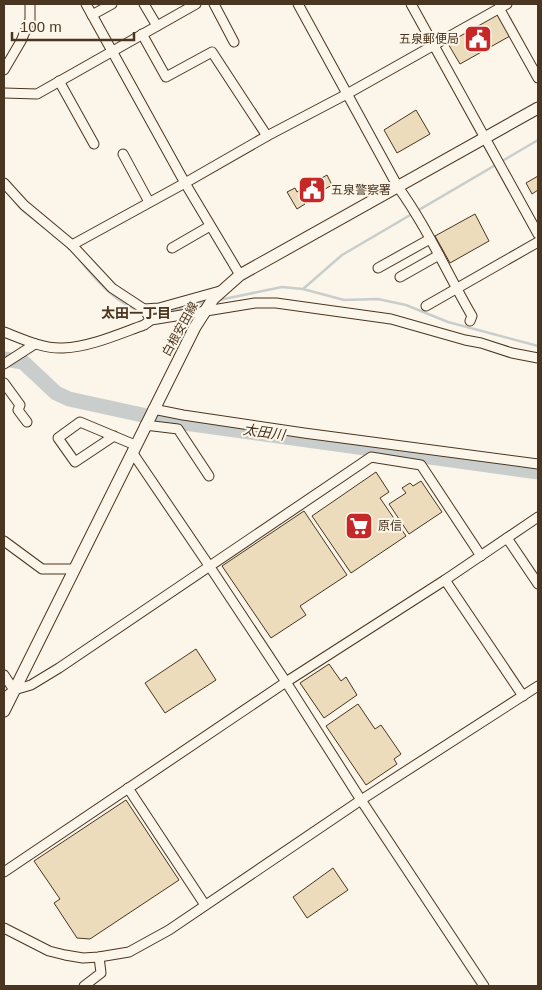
<svg xmlns="http://www.w3.org/2000/svg" width="542" height="990" font-family="Helvetica,'Noto Sans JP',sans-serif">
<style>
.lines{fill:none;stroke-linecap:round;stroke-linejoin:round}
.stream{stroke:#c9cecd;stroke-width:2.5}
.river{stroke:#c9cecd;stroke-width:15}
.building{fill:#ecdcbc;stroke:#4a3520}
.minor-casing{stroke:#4a3520;stroke-width:11}
.major-casing{stroke:#4a3520;stroke-width:13}
.minor{stroke:#fbf6e9;stroke-width:9}
.major{stroke:#fbf6e9;stroke-width:11}
.labels{text-anchor:middle;stroke-width:4;stroke-linejoin:round;paint-order:stroke}
.poi-label{font-size:12px;fill:#4a3520;stroke:#fbf6e9;text-anchor:start}
.street-label{font-size:12px;fill:#4a3520;stroke:#fbf6e9}
.neighbourhood-label{font-size:14px;font-weight:bold;fill:#4a3520;stroke:#fbf6e9}
.water-label{font-size:14px;font-style:italic;fill:#4a3520;stroke:#fbf6e9}
</style>
<rect width="100%" height="100%" fill="#fbf6e9"/>
<g class="lines">
<g class="stream">
<path d="M13,199L22,210L44,227"/>
<path d="M79,259C95,279 115,303 141,311"/>
<path d="M303,289L342,255L538,140"/>
<path d="M219,300L282,287L303,289L344,300L378,299L406,305L448,322L538,346"/>
<path d="M151,314H163L206,302"/>
</g>
<path class="river" d="M4,359L23,362L56,393L69,399L170,421L538,472"/>
</g>
<g class="building">
<path d="M497,14L510,36L460,64L447,42Z"/>
<path d="M416,110L430,134L397,153L384,130Z"/>
<path d="M327,175L332,185L303,202L305,204L297,209L287,192L295,188L297,192Z"/>
<path d="M538,176V190L532,194L526,183Z"/>
<path d="M475,214L489,241L450,263L435,236Z"/>
<path d="M376,472L389,492L380,498L406,536L351,573L312,516Z"/>
<path d="M421,481L442,512L409,534L389,504L406,493L402,488L410,483L413,486Z"/>
<path d="M304,511L347,575L300,606L306,615L271,638L222,566Z"/>
<path d="M196,649L216,680L165,713L145,683Z"/>
<path d="M329,664L341,681L346,677L357,695L324,718L300,683Z"/>
<path d="M358,704L375,729L381,725L401,754L394,759L397,764L366,785L326,726Z"/>
<path d="M126,800L179,880L90,939L77,938L54,903L60,899L34,861Z"/>
<path d="M333,868L348,890L307,918L293,897Z"/>
</g>
<g class="lines">
<g class="minor-casing">
<g id="minor">
<path d="M86,4L185,183L240,275"/>
<path d="M144,4L157,26"/>
<path d="M214,4L234,42"/>
<path d="M298,4L398,187C427,227 447,273 472,316L470,321"/>
<path d="M411,4L538,234"/>
<path d="M499,8L538,78"/>
<path d="M92,15L112,4"/>
<path d="M142,34L166,77L212,52L267,136"/>
<path d="M4,70L21,41L30,20V4"/>
<path d="M59,81L94,144"/>
<path d="M4,93L37,94L196,4"/>
<path d="M123,154L149,202"/>
<path d="M4,183L24,205L72,245L112,288L144,309L151,320"/>
<path d="M72,245L185,183L267,136L347,94L507,4"/>
<path d="M172,248L210,226"/>
<path d="M378,268L430,239"/>
<path d="M400,277L439,255"/>
<path d="M426,306L538,242"/>
<path d="M144,309L159,308L220,291"/>
<path d="M4,332C22,339 43,349 63,348C90,347 119,334 144,325L151,320L255,303H276L391,319L465,340L481,343L512,353L538,358"/>
<path d="M4,364L35,344"/>
<path d="M4,383L20,405L18,410L27,422"/>
<path d="M153,409L183,415L304,433L538,464"/>
<path d="M145,425L178,429L209,476"/>
<path d="M114,436L75,462L58,438L80,422L135,445"/>
<path d="M132,452L210,567L286,682L361,800L484,986"/>
<path d="M507,538L538,584"/>
<path d="M4,541L42,569H74"/>
<path d="M445,580L523,696"/>
<path d="M4,675L14,690"/>
<path d="M4,698L14,690L31,685L59,668L371,457L421,465L481,556"/>
<path d="M128,788L205,905"/>
<path d="M4,872L286,682L445,580L538,517"/>
<path d="M4,928L49,951L65,955L83,958L99,957L129,952L169,930L361,800L538,686"/>
<path d="M84,986L101,973L99,957"/>
</g>
</g>
<g class="major-casing">
<path id="major" d="M4,711L195,327L213,299L240,275L538,108"/>
</g>
<use href="#minor" class="minor"/>
<use href="#major" class="major"/>
</g>
<defs>
<g id="civic-square" transform="scale(1.4375)"><rect x="-9" y="-9" width="18" height="18" rx="4" fill="#c62828" stroke="#fbf6e9"/><path d="M-.6-6.5H3V-4.5H.6V-3L4-1V1h2V6H-6V1h2V-1L-.6-3ZM-1.2 2.5V6h2.4V2.5Z" fill="#fff"/></g>
<g id="supermarket-square" transform="scale(1.4375)"><rect x="-9" y="-9" width="18" height="18" rx="4" fill="#c62828" stroke="#fbf6e9"/><path d="M-6-5.5h2.5l.6 2H6L4.5 2H-2.5L-4.4-4H-6ZM-1.5 3.2a1.3 1.3 0 1 0 .1 0ZM3 3.2a1.3 1.3 0 1 0 .1 0Z" fill="#fff"/></g>
</defs>
<g fill-rule="evenodd">
<use href="#civic-square" x="478" y="39"/>
<use href="#civic-square" x="312" y="190"/>
<use href="#supermarket-square" x="359" y="526"/>
</g>
<g class="labels">
<g class="poi-label">
<text x="459" y="43" text-anchor="end">五泉郵便局</text>
<text x="331" y="194">五泉警察署</text>
<text x="378" y="530">原信</text>
</g>
<g class="street-label">
<text transform="translate(180 329) rotate(-61)" y="4">白根安田線</text>
</g>
<g class="neighbourhood-label">
<text x="136" y="318">太田一丁目</text>
</g>
<g class="water-label">
<text transform="translate(264 432) rotate(8)" y="5">太田川</text>
</g>
</g>
<rect width="542" height="990" fill="none" stroke="#4a3520" stroke-width="10"/>
<path d="M12 32v8h122v-8" fill="none" stroke="#4a3520" stroke-width="2.5"/>
<text x="20" y="32" font-size="15" fill="#4a3520" stroke="#fbf6e9" stroke-width="4" paint-order="stroke">100 m</text>
</svg>
